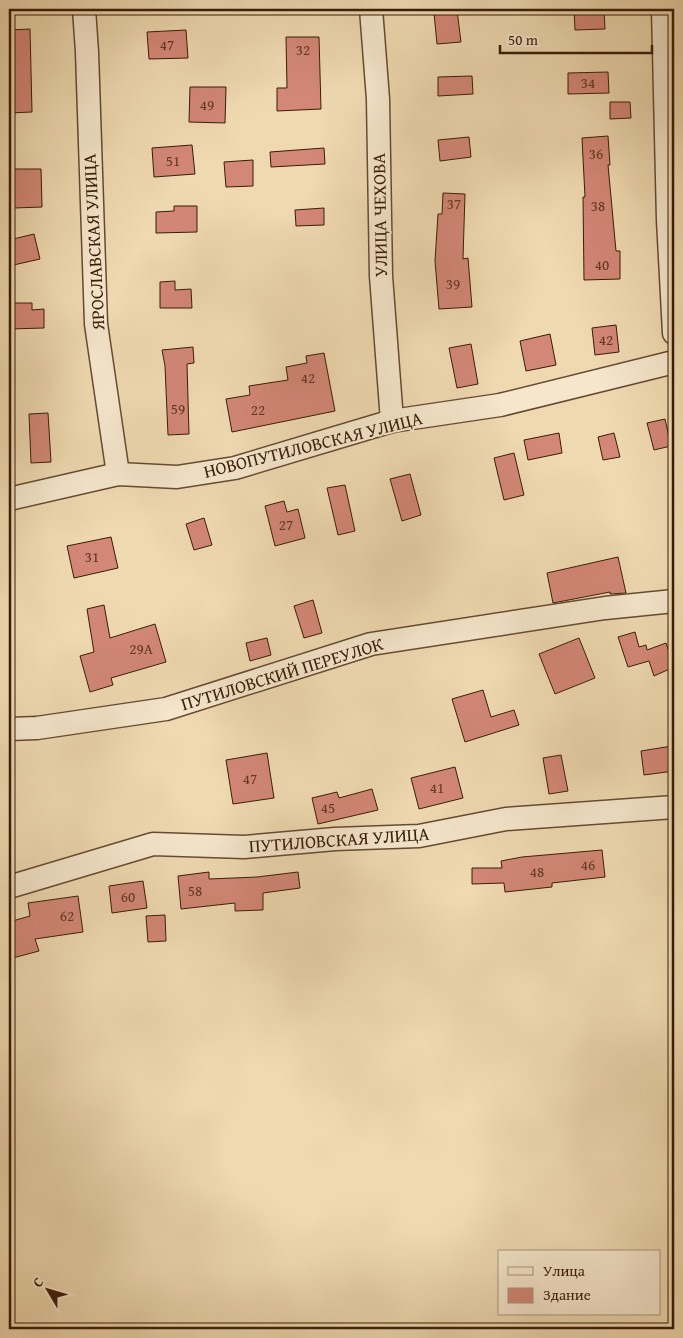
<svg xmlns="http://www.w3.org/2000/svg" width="683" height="1338" font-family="'Gentium Book Plus',serif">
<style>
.building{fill:#d38777;stroke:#391c07}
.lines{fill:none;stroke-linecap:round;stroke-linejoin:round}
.street-casing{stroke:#664b32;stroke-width:25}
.street{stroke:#f5e6cc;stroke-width:22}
.labels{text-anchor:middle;stroke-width:4;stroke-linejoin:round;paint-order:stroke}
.number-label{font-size:15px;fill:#603723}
.street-label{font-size:18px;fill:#391c07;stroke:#f5e6cc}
</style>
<rect width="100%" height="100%" fill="#efd9b1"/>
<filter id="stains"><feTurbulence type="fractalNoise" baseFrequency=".004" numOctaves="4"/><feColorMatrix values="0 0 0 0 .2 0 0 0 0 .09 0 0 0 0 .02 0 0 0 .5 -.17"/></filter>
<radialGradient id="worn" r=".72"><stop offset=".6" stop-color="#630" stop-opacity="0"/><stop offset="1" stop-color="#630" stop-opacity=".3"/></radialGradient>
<g class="building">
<path d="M574,9H604L605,29L575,30Z"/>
<path d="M457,10L461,42L437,44L434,13Z"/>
<path d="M30,29L32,112L9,113V30Z"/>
<path d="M186,30L188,58L149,59L147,32Z"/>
<path d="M286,37H319L321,109L277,111V88H287Z"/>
<path d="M608,72L609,93L568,94V73Z"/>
<path d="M472,76L473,94L438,96V77Z"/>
<path d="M190,87H226L225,123L189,122Z"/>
<path d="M610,102H630L631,118L610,119Z"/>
<path d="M608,136L610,165H608L616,251H620V279L584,280L583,197H585L582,138Z"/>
<path d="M469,137L471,157L440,161L438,140Z"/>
<path d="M192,145L195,174L154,177L152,148Z"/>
<path d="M324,148L325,164L271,167L270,152Z"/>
<path d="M253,160V186L226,187L224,162Z"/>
<path d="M9,169H41L42,207L14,208V198H9Z"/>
<path d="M443,193L465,194L463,259L468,258L472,307L439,309L435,261L438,214H442Z"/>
<path d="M174,206H197V232L156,233V212L174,211Z"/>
<path d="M324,208V225L296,226L295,210Z"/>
<path d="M34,234L40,259L9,266V240Z"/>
<path d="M175,281V290L191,289L192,308H160V282Z"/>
<path d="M11,303H32V310L44,309V328L9,329Z"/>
<path d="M616,325L619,352L595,355L592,328Z"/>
<path d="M550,334L556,365L526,371L520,341Z"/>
<path d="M471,344L478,384L457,388L449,348Z"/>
<path d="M193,347L194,363L187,364L189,434L168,435L165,366L162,350Z"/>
<path d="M324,353L335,411L232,432L226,399L250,395L249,386L288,380L286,367L307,363L306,356Z"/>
<path d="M48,413L51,462L31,463L29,414Z"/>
<path d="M665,419L671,446L654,450L647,423Z"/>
<path d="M559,433L562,453L528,460L524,440Z"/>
<path d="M614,433L620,457L603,460L598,437Z"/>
<path d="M514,453L524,495L504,500L494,458Z"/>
<path d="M410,474L421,515L402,521L390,479Z"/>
<path d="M345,485L355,531L338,535L327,488Z"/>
<path d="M284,501L287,512L298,509L305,538L275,546L265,506Z"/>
<path d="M204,518L212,545L194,550L186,524Z"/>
<path d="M111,537L118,568L74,578L67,546Z"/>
<path d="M618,557L626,593L610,594V592L553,603L547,573Z"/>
<path d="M313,600L322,633L304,638L294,606Z"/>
<path d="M104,605L110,638L155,624L166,662L111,678L113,685L90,692L80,656L94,652L87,609Z"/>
<path d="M635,632L639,647L646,645L647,650L666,643L674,667L654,676L649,661L628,667L618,637Z"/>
<path d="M267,638L271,655L250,661L246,643Z"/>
<path d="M579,638L595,678L555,694L539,654Z"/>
<path d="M483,690L491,717L514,710L519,725L465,742L452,699Z"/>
<path d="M672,746L674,771L644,775L641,751Z"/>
<path d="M267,753L274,798L233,804L226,760Z"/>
<path d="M561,755L568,791L549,794L543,758Z"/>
<path d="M455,767L463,798L419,809L411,778Z"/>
<path d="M372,789L378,810L318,824L312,798L337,792L339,798Z"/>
<path d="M602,850L605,877L552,883V887L505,892L504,883L472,884V868H502L501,861L522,857Z"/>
<path d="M209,872V879L257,877L298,872L300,888L263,893V910L235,911V903L181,909L178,876Z"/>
<path d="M143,881L147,908L112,913L109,886Z"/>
<path d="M78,896L83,932L35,939L39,951L9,959V922L30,916L28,903Z"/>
<path d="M165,915L166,941L148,942L146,916Z"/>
</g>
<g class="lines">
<g class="street-casing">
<g id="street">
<path d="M84,9L87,52L96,324L118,474"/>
<path d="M371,9L378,99L381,276L392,421"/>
<path d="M663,9L668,220L674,333"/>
<path d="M9,499L118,474L177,477L235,468L392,421L500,405L674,362"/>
<path d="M9,729L37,728L166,709L371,644L605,608L674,601"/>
<path d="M9,887L153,844L244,847L335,839L419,836L506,819L674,807"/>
</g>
</g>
<use href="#street" class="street"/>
</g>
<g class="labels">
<g class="number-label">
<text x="167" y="50">47</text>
<text x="303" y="55">32</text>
<text x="588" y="88">34</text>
<text x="207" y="110">49</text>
<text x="596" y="159">36</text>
<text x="173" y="166">51</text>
<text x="454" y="209">37</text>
<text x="598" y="211">38</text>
<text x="602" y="270">40</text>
<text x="453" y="289">39</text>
<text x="606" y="345">42</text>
<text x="308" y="383">42</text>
<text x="178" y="414">59</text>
<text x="258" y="415">22</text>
<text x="286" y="530">27</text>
<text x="92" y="562">31</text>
<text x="141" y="654">29А</text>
<text x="250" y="784">47</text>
<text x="437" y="793">41</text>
<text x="328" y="813">45</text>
<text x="588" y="870">46</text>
<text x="537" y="877">48</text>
<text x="195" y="896">58</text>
<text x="128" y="902">60</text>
<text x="67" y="921">62</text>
</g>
<g class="street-label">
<text transform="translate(380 215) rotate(-91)" y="6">УЛИЦА ЧЕХОВА</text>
<text transform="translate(94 242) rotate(-93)" y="6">ЯРОСЛАВСКАЯ УЛИЦА</text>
<text transform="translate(313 445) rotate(-14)" y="6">НОВОПУТИЛОВСКАЯ УЛИЦА</text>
<text transform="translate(282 674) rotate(-17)" y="6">ПУТИЛОВСКИЙ ПЕРЕУЛОК</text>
<text transform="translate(339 840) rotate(-4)" y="6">ПУТИЛОВСКАЯ УЛИЦА</text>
</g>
</g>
<rect width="683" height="1338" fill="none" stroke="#efd9b1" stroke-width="30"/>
<rect x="10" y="10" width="663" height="1318" fill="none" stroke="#391c07" stroke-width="2.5"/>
<rect x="15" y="15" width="653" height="1308" fill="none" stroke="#391c07"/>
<rect x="498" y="1250" width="162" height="65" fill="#f5e6cc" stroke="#aa957d"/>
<rect x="508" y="1267" width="25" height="8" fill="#f5e6cc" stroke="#aa957d"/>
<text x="543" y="1276" font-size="15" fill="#391c07">Улица</text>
<rect x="508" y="1288" width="25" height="15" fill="#d38777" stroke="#aa957d"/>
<text x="543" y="1300" font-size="15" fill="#391c07">Здание</text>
<g transform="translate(48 1290) rotate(308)" stroke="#f5e6cc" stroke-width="4" paint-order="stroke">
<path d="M0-4L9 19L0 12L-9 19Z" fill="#391c07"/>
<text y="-8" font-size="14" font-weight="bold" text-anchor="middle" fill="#391c07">С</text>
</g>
<path d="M500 45v8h152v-8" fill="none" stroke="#391c07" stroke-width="2.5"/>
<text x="508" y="45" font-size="15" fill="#391c07" stroke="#f5e6cc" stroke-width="4" paint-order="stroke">50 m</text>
<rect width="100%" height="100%" filter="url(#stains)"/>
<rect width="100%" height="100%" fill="url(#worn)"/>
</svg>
